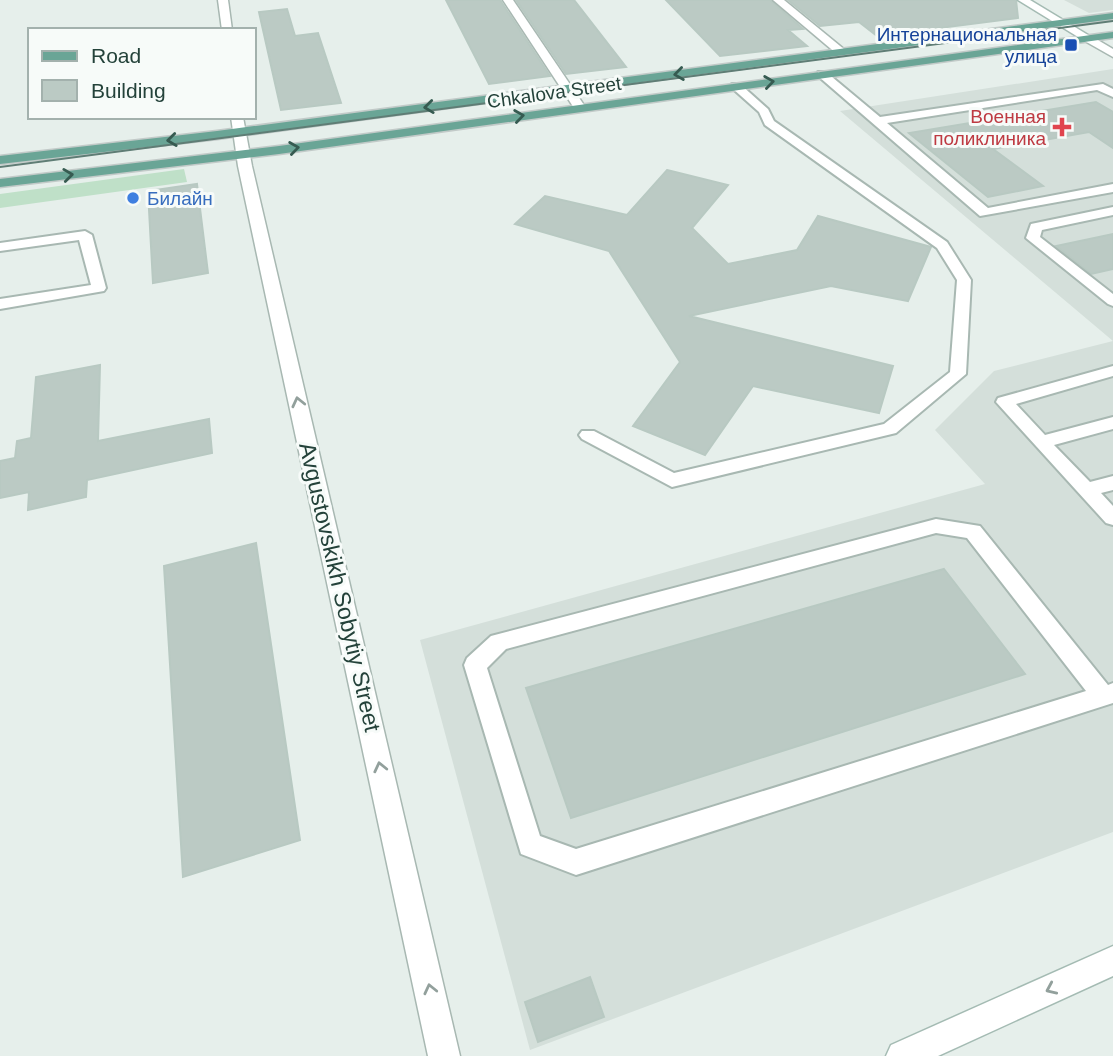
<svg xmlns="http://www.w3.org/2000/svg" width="1113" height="1056" font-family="Arial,sans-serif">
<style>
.built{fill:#d4dfda}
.green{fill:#bfe0c8}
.building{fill:#bbcac4;stroke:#b8c9c2;stroke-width:2}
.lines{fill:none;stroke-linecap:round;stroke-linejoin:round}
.lane-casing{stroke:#a8b8b2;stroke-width:4}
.street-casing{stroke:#a8b8b2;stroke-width:3}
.secondary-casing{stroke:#a4bbb3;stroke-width:3}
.primary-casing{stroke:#c2cac8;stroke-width:3}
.lane{fill:#fff;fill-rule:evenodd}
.street{fill:#fff;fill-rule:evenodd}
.secondary{fill:#fff;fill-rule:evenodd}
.primary{fill:#6aa596;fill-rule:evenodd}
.tram{stroke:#5f7d75;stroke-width:2}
.oneway{stroke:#365b51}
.oneway2{stroke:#92a09c}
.transit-dot{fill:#1a4fb4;stroke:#f7fbf9;stroke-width:2.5}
.health-dot{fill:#e0444e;stroke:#f7fbf9;stroke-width:2.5}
.shop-dot{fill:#3f7fe0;stroke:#f7fbf9;stroke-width:2.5}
.labels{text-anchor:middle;stroke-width:6;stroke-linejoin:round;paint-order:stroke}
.far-transit-label{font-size:19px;fill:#164399;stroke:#f7fbf9;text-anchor:end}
.far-street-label{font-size:19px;fill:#24423a;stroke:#f7fbf9}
.far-health-label{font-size:19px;fill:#be3a42;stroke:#f7fbf9;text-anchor:end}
.far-shop-label{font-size:19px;fill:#366cbe;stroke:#f7fbf9;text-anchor:start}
.street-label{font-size:23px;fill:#24423a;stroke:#f7fbf9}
</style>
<rect width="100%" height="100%" fill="#e6efeb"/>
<g class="built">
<path d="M1064,0H1113V10L1089,13Z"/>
<path d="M1113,69V832L530,1050L420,640L985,484L935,430L994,371L1113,341L840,111Z"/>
</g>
<path class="green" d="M184,169L187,182L0,208V194Z"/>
<g class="building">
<path d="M446,0H500L550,76L489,84Z"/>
<path d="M516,0H574L626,67L566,74Z"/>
<path d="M666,0H770L803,29L788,30L807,46L720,56Z"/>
<path d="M788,0H1016L1018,18L877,36L859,22L820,26Z"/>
<path d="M287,9L295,36L318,33L341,103L281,110L259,12Z"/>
<path d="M1096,102L1113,112V148L1089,132L993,149L1043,186L988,197L909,133Z"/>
<path d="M667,170L728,185L692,228L728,264L797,250L818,216L931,247L908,301L831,286L689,316L893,366L879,413L753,386L705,455L633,426L680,362L609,251L515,224L545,196L627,215Z"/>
<path d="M197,184L208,273L153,283L148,191Z"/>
<path d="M1113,234V269L1091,274L1056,246Z"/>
<path d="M100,365L98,441L209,419L212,453L87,480L86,497L28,510L29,492L0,498V461L15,458L17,441L31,438L36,377Z"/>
<path d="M256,543L300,840L183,877L164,566Z"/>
<path d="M944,569L1025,674L571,818L526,688Z"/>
<path d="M590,977L604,1017L538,1042L525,1002Z"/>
</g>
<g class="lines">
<g class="lane-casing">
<g id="lane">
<path d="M818,72H826L880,117L1103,84L1113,89V97L1097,90L887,123L988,208L1113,184V192L980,216L818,76Z"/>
<path d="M732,84H740L768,109L774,121L947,242L971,280L966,374L896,433L672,487L582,439L579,435L582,431H594L674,473L884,424L950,372L957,280L937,248L765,125L759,112L732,88Z"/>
<path d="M1113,207V215L1042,230L1040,237L1113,294V306L1108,304L1026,238L1031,224Z"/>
<path d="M85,231L92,235L106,288L104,291L0,309V299L91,285L79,240L0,251V243Z"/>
<path d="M1113,366V376L1016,404L1045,435L1113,417V429L1054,445L1090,482L1113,476V490L1101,493L1113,506V525L1106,523L996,402L998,398Z"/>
<path d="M936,519L980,526L1108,685L1113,683V703L576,875L521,854L464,665L467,658L491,636ZM936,533L967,538L1086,691L576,849L540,836L487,668L506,649Z"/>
</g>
</g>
<g class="street-casing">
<g id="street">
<path d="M218,0H228L232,30H222Z"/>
<path d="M503,0H513L586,108L584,111H576Z"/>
<path d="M773,0H784L845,50V54H837Z"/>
<path d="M1083,36H1091L1113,49V57L1083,40Z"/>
<path d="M231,117H243L252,166L460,1056H428L238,166Z"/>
</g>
</g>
<g class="secondary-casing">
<g id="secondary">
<path d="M1018,0H1030L1093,38L1083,40Z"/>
<path d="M1113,946V976L938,1056H886L891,1045Z"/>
</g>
</g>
<g class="primary-casing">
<g id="primary">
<path d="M1113,13V19L217,139L0,164V156L217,131Z"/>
<path d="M1113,32V38L279,154L0,187V179L279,146Z"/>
</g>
</g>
<use href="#lane" class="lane"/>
<use href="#street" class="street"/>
<use href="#secondary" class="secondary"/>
<use href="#primary" class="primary"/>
<path class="tram" d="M0,167L1113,21"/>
</g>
<defs><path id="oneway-chevron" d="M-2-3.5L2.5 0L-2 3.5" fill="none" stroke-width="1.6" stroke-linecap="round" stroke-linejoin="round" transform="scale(1.75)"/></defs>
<g class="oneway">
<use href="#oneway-chevron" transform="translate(679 74) rotate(172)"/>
<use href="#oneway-chevron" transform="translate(769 82) rotate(-8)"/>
<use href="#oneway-chevron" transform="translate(429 107) rotate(173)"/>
<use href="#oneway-chevron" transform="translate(519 116) rotate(-8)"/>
<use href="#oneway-chevron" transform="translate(172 140) rotate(173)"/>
<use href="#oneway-chevron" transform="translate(294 148) rotate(-8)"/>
<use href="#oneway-chevron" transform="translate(68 175) rotate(-7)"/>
</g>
<g class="oneway2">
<use href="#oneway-chevron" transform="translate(298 402) rotate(-103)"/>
<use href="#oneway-chevron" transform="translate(380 767) rotate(-103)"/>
<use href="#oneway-chevron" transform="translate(430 989) rotate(-103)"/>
<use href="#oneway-chevron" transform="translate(1051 989) rotate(156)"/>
</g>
<rect class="transit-dot" x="1064" y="38" width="14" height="14" rx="3.5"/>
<path class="health-dot" d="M1058.5 116.5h7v7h7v7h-7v7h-7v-7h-7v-7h7z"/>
<circle class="shop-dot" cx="133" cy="198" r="7"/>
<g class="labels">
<g class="far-transit-label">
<text x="1057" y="41">Интернациональная<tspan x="1057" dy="22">улица</tspan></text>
</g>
<g class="far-street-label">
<text transform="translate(554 92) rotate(-8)" y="7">Chkalova Street</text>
</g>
<g class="far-health-label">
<text x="1046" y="123">Военная<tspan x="1046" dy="22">поликлиника</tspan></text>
</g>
<g class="far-shop-label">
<text x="147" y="205">Билайн</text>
</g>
<g class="street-label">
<text transform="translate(340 587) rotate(77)" y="8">Avgustovskikh Sobytiy Street</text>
</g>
</g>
<rect x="28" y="28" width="228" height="91" fill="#f7fbf9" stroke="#a3b1ad" stroke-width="2"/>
<rect x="42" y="51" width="35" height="10" fill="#6aa596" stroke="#a3b1ad" stroke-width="2"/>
<text x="91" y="63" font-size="21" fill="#24423a">Road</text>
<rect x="42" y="80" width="35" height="21" fill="#bbcac4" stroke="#a3b1ad" stroke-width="2"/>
<text x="91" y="98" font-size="21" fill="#24423a">Building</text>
</svg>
